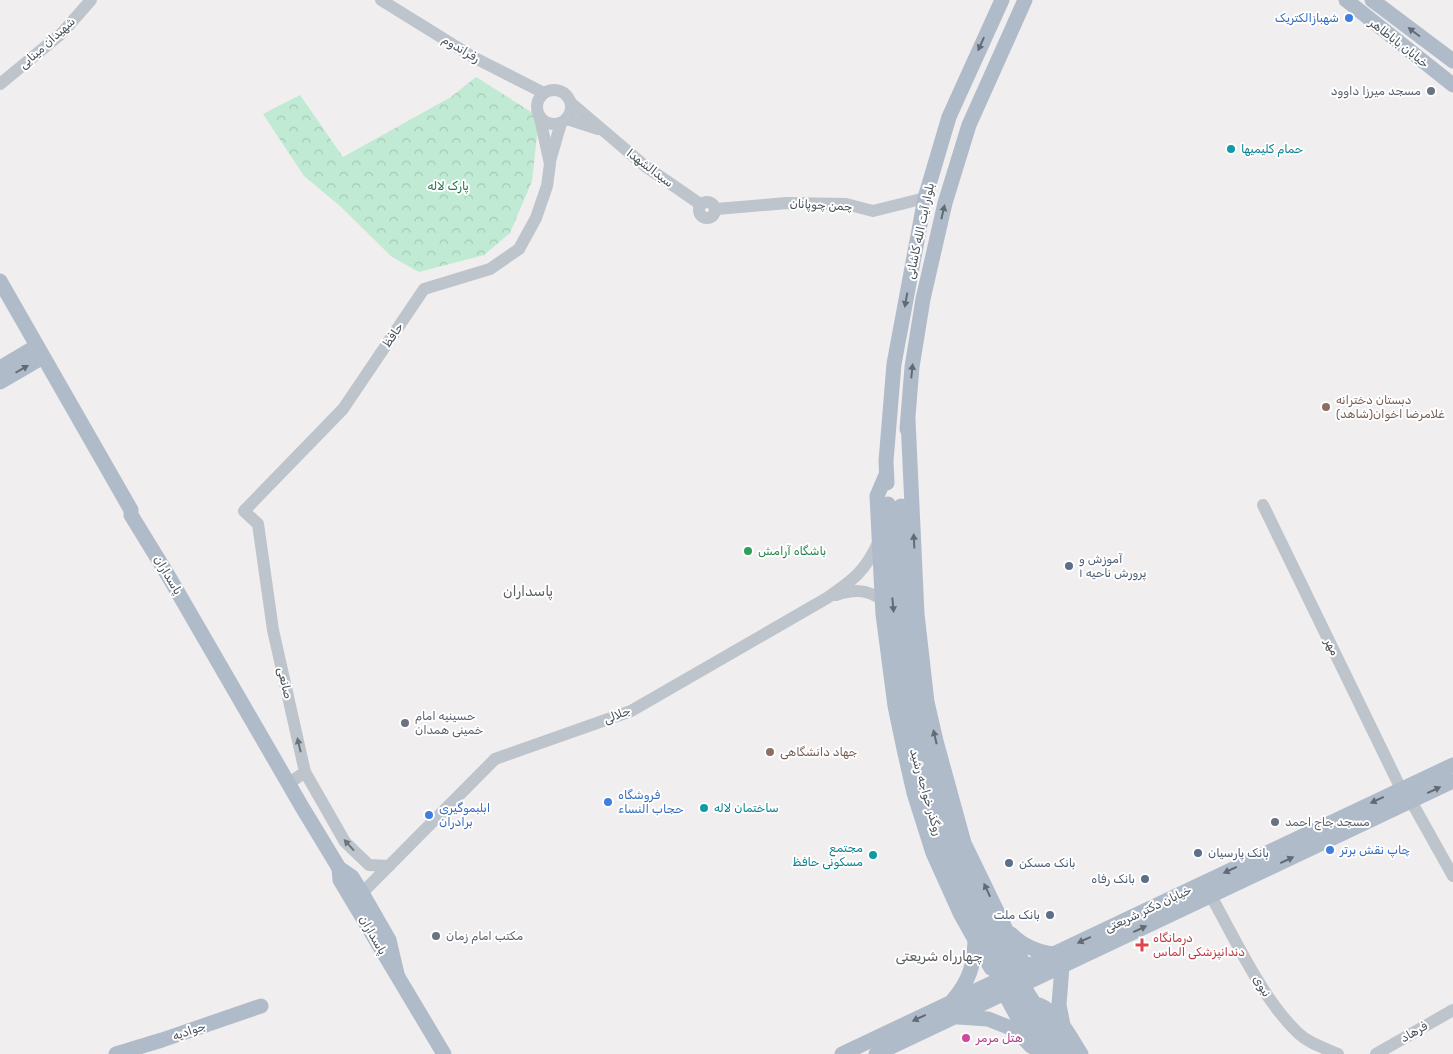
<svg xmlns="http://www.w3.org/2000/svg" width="1453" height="1054" font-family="Rubik,'Noto Naskh Arabic',sans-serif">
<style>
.park{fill:url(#park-crowns)}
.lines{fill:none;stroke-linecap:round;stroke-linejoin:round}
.minor{stroke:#bdc4cb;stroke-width:12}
.major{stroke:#b0bbca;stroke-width:15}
.major-bridge{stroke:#b0bbca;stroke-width:15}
.oneway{fill:#626b75}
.oneway2{fill:#6b737b}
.shop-dot{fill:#3f7fe0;stroke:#fff;stroke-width:2}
.worship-dot{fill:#6b7280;stroke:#fff;stroke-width:2}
.culture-dot{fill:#0f9aa8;stroke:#fff;stroke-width:2}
.education-dot{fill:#8d6e63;stroke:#fff;stroke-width:2}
.leisure-dot{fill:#2e9e5b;stroke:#fff;stroke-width:2}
.service-dot{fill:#5c6f8a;stroke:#fff;stroke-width:2}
.health-dot{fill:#e0444e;stroke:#fff;stroke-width:2}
.hotel-dot{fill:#d1479c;stroke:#fff;stroke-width:2}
.labels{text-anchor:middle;stroke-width:4;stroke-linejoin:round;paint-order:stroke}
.shop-label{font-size:12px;fill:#366cbe;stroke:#fff;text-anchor:start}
.street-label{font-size:12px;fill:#485059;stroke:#fff}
.worship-label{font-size:12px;fill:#5b616d;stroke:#fff;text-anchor:start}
.culture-label{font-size:12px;fill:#0d838f;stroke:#fff;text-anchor:start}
.park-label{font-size:12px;fill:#20734f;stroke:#fff}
.education-label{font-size:12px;fill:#785e54;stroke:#fff;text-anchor:start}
.leisure-label{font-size:12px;fill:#27864d;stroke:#fff;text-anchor:start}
.service-label{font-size:12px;fill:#4e5e75;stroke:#fff;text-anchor:start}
.health-label{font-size:12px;fill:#be3a42;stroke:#fff;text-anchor:start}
.hotel-label{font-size:12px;fill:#b23c85;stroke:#fff;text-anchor:start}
.neighbourhood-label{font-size:14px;fill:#5b5e62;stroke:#fff}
</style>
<defs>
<pattern id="park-crowns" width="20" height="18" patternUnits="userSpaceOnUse" patternTransform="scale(1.25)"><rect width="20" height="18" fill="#c0ead3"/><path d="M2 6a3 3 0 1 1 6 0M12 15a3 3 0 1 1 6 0" fill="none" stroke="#a6cab7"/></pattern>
</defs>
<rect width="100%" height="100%" fill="#f0eeee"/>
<path class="park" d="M476,77L539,117L532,181L510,233L484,255L419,272L392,257L340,206L304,176L263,114L300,95L343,157L451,97Z"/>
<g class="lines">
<g class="minor">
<path d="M381,0L473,57L544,93"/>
<path d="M0,84L62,33L91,0"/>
<circle cx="554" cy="107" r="17"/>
<path d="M571,103L645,166L700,204"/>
<path d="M567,119L598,129"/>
<path d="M550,161L561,123"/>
<circle cx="707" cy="210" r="8"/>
<path d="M716,209L787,203L846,204L873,211L925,198"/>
<path d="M1263,505L1401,789"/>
<path d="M836,595C853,589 867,589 882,600"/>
<path d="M305,772L345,842L369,865L389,866"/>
<path d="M288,784L305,772L273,630L258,524L244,511L343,409L424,289L490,269L519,249L536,218L547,186L550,164L540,118"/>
<path d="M1411,801L1453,876"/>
<path d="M362,893L495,759L631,711L827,598C853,580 865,572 879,541"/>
<path d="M1211,896C1235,939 1262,998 1297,1032C1308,1043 1324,1048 1338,1054"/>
<path d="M1376,1054L1453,1010"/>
</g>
<g class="major">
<path d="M1346,0L1453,85"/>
<path d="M1372,0L1453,61"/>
<path d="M0,281L131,510V515L169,577L302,807L339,868L352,877L362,893L389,940L397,974"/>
<path d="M0,368L37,346"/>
<path d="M0,382L43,357"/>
<path d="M908,420L917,614L927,702L936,741L964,843L1008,934L1030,975"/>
<path d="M907,429L912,367L923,299L945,203L969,125L1025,0"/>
<path d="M886,475L877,496L883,614L895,706L904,749L914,793L933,853L960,913L991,968L997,971L1010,967"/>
<path d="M887,483L886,461L894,364L925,198L949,117L1002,0"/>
<path d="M339,868L340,880L444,1054"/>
<path d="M1011,934C1023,946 1037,952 1054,954"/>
<path d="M1062,966L1059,1005L1063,1025"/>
<path d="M1000,985L1025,1031"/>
<path d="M953,1000C969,981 974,966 975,941"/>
<path d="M958,1017L988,1019L1016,1030L1031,1046"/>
<path d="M1037,1052C1031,1037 1013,1008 1039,1005C1059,1013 1070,1037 1081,1054"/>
<path d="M116,1054L162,1040L261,1006"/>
<path d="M842,1054L1453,765"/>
<path d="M876,1054L1453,781"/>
</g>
<g class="major-bridge">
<path d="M888,504C891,620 901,741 944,850C972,922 1012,988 1051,1054"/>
<path d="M901,506C904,605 910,703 937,798C963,890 1015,975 1066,1054"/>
</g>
</g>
<defs><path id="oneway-solid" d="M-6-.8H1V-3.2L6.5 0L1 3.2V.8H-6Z" transform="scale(1.25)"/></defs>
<g class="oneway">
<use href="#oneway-solid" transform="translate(1414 32) rotate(-143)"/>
<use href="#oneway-solid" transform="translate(981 44) rotate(114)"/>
<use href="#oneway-solid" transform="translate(943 212) rotate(-77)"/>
<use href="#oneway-solid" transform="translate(906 300) rotate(100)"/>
<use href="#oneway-solid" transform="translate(22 369) rotate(-30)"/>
<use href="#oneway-solid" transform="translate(912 371) rotate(-84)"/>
<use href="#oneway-solid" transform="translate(914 541) rotate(-93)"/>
<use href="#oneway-solid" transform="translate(893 605) rotate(85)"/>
<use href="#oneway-solid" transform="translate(935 737) rotate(-103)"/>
<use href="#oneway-solid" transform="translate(1434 790) rotate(-25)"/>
<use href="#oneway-solid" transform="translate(1377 800) rotate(155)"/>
<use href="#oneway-solid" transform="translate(1287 860) rotate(-25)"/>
<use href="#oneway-solid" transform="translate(1230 870) rotate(155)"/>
<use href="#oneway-solid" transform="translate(987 890) rotate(-115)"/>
<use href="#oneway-solid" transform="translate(1140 929) rotate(-25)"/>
<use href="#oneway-solid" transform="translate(1084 940) rotate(155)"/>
<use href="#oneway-solid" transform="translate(919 1018) rotate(155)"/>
</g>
<g class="oneway2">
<use href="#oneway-solid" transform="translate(299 745) rotate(-103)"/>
<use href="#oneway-solid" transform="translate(349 845) rotate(-132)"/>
</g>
<g class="shop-dot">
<circle cx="1349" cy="18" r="5"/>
<circle cx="608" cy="802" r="5"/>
<circle cx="429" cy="815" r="5"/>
<circle cx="1330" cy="850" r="5"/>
</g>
<g class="worship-dot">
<circle cx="1431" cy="91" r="5"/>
<circle cx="405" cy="723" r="5"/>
<circle cx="1275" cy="822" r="5"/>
<circle cx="436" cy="936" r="5"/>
</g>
<g class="culture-dot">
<circle cx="1231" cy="149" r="5"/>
<circle cx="704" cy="808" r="5"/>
<circle cx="873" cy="855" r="5"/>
</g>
<g class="education-dot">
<circle cx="1326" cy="407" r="5"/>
<circle cx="770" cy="752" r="5"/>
</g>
<circle class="leisure-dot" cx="748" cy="551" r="5"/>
<g class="service-dot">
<circle cx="1069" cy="566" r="5"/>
<circle cx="1198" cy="853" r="5"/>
<circle cx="1009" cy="863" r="5"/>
<circle cx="1145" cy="879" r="5"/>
<circle cx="1050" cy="915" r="5"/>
</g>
<path class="health-dot" d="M1139.5 937.5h5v5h5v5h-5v5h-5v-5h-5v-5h5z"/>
<circle class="hotel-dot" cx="966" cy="1038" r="5"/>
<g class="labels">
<g class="shop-label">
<text x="1339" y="22" text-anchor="end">شهبازالکتریک</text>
<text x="618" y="799">فروشگاه<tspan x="618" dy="14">حجاب النساء</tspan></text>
<text x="439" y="812">ابلبموگیری<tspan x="439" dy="14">برادران</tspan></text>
<text x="1340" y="854">چاپ نقش برتر</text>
</g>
<g class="street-label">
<text transform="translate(47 43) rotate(-42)" y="4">شهیدان مینایی</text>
<text transform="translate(1399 43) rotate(38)" y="4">خیابان باباطاهر</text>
<text transform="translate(461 49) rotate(31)" y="4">رفراندوم</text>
<text transform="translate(650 168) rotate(37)" y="4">سیدالشهدا</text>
<text transform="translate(821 205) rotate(3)" y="4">چمن چوپانان</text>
<text transform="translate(920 231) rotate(-78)" y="4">بلوار آیت الله کاشانی</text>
<text transform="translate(393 335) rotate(-56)" y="4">حافظ</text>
<text transform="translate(168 575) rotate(59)" y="4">پاسداران</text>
<text transform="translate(1332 647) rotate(64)" y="4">مهر</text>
<text transform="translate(285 683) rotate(77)" y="4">صانعی</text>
<text transform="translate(617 715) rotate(-21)" y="4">جلالی</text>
<text transform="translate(926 792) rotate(74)" y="4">روگذر خواجه رشید</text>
<text transform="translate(1148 909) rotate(-25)" y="4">خیابان دکتر شریعتی</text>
<text transform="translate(373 935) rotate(60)" y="4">پاسداران</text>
<text transform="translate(1262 986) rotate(59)" y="4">نبوی</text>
<text transform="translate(189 1031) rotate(-19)" y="4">جوادیه</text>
<text transform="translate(1414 1032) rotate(-30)" y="4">فرهاد</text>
</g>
<g class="worship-label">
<text x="1421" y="95" text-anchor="end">مسجد میرزا داوود</text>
<text x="415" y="720">حسینیه امام<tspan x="415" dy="14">خمینی همدان</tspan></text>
<text x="1285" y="826">مسجد جاج احمد</text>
<text x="446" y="940">مکتب امام زمان</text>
</g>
<g class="culture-label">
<text x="1241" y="153">حمام کلیمیها</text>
<text x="714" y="812">ساختمان لاله</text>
<text x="863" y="852" text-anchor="end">مجتمع<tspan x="863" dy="14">مسکونی حافظ</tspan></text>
</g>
<g class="park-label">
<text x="448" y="190">پارک لاله</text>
</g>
<g class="education-label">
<text x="1336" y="404">دبستان دخترانه<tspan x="1336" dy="14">غلامرضا اخوان(شاهد)</tspan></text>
<text x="780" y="756">جهاد دانشگاهی</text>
</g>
<g class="leisure-label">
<text x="758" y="555">باشگاه آرامش</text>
</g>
<g class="service-label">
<text x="1079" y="563">آموزش و<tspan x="1079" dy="14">پرورش ناحیه ۱</tspan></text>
<text x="1208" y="857">بانک پارسیان</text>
<text x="1019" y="867">بانک مسکن</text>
<text x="1135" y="883" text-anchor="end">بانک رفاه</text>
<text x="1040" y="919" text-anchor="end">بانک ملت</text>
</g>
<g class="health-label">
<text x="1153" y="942">درمانگاه<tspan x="1153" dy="14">دندانپزشکی الماس</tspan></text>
</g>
<g class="hotel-label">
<text x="976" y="1042">هتل مرمر</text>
</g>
<g class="neighbourhood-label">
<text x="528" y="596">پاسداران</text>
<text x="939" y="961">چهارراه شریعتی</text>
</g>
</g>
</svg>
